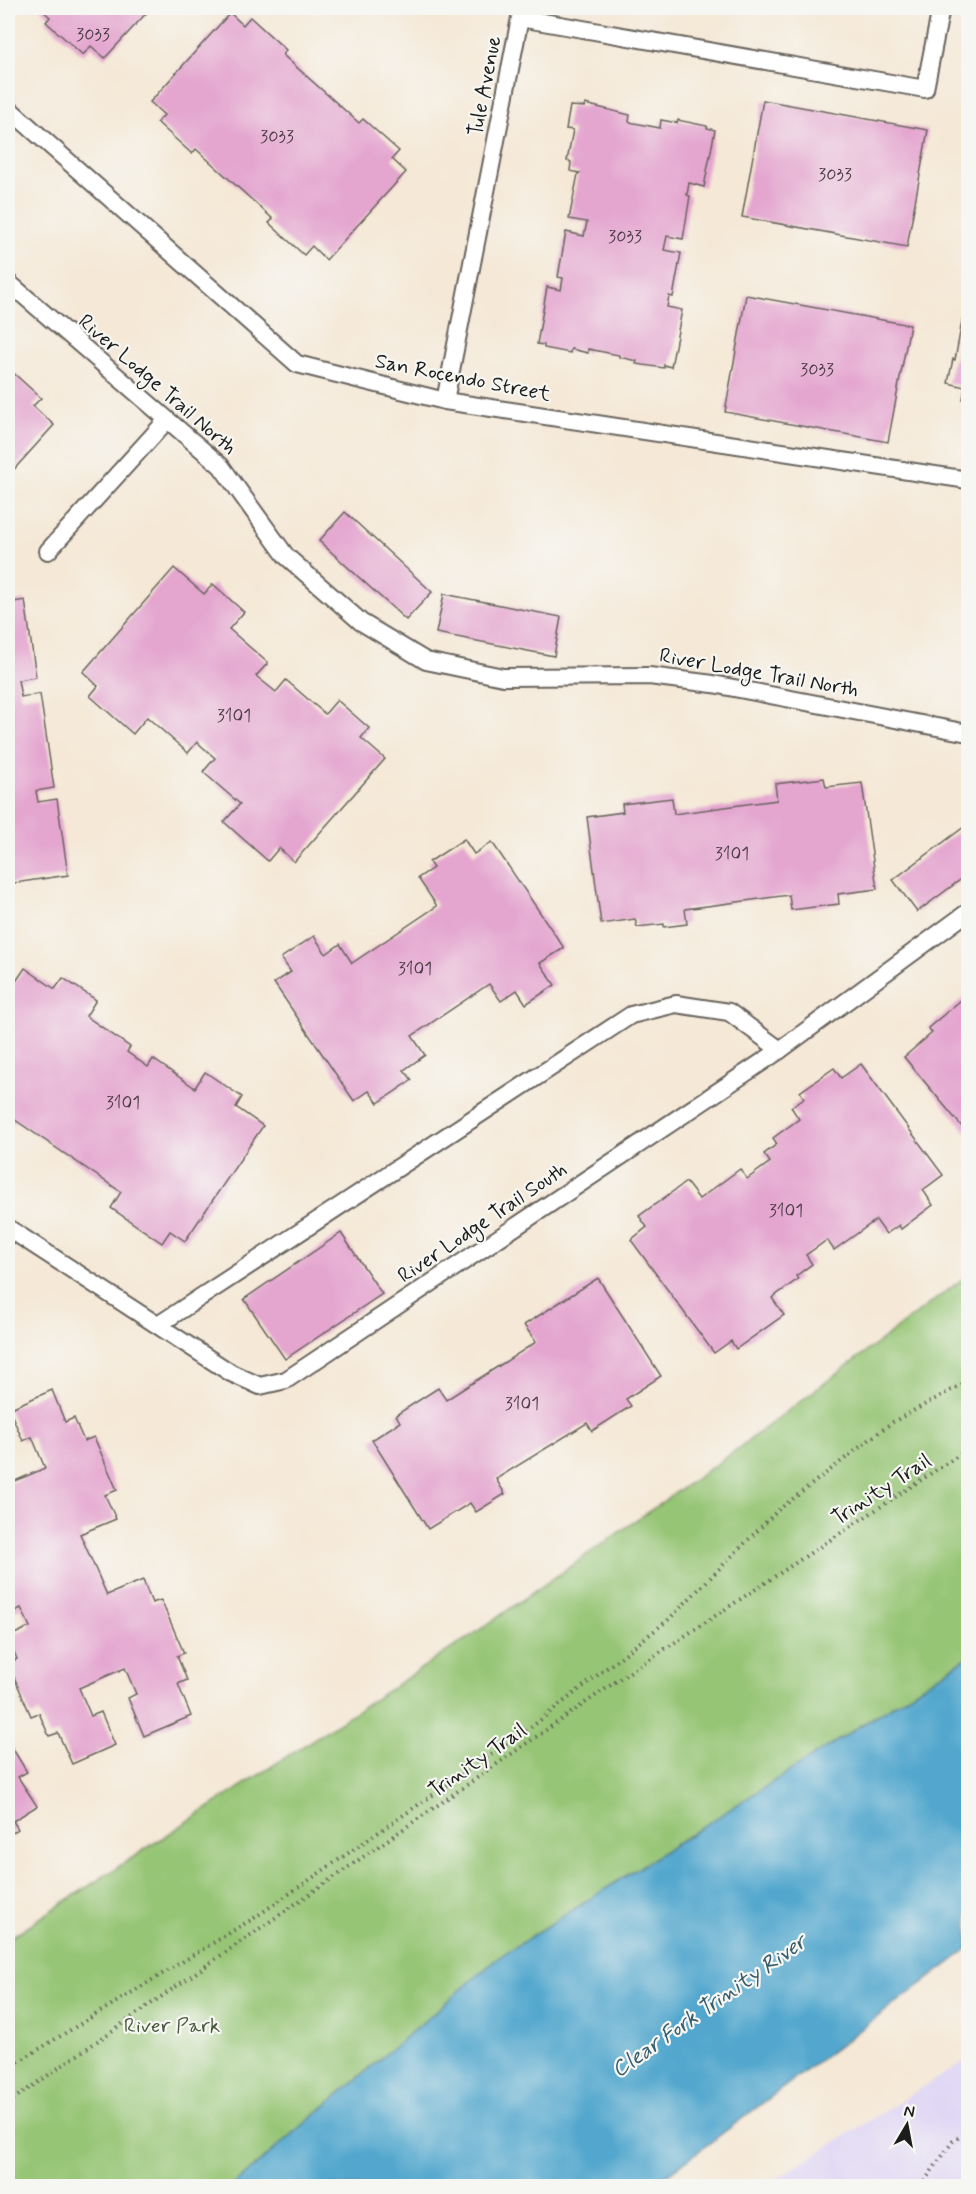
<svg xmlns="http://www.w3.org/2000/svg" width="976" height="2194" font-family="Mynerve,sans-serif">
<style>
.built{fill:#dfd5f5}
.green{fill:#96c574;stroke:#597048;stroke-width:1.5}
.water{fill:#53a7ce;stroke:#386275;stroke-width:1.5}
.building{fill:#e4a5cf}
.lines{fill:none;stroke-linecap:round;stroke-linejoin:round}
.service-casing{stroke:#68635d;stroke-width:20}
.path{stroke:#68635d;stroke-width:4;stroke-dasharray:1.5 4.5;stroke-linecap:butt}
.service{stroke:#fff;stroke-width:16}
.labels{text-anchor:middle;stroke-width:4.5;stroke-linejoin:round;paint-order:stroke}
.number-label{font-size:18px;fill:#4e3e49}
.street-label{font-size:21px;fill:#1c1c1c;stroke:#f6f6f2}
.park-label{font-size:21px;fill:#47573b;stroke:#f6f6f2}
.water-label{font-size:22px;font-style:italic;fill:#355b6c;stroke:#f6f6f2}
</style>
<rect width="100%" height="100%" fill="#f6f6f2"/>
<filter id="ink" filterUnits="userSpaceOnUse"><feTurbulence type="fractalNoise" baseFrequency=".0167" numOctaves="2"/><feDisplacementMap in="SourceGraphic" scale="12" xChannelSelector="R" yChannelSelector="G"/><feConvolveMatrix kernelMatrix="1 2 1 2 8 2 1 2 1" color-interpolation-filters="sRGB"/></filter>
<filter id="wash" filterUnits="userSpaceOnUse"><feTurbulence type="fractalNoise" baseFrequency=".008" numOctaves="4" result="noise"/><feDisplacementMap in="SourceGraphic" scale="24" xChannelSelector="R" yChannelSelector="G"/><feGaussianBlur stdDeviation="1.35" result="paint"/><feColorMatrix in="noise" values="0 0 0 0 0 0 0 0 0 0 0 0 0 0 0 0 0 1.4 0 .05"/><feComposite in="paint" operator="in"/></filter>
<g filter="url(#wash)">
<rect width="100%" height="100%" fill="#f5e8d6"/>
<path class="built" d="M968,2059V2186H765Z"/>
<path class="green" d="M968,1275V1657L499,1957L232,2186H8V1939L471,1636L728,1456Z"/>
<path class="water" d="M968,1657V1949L652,2186H232L499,1957Z"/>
<g id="blocks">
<g class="building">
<path d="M40,8H151L105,58L91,46L83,55L46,22L50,17Z"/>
<path d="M230,13L243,25L250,17L286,50L283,55L359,123L363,119L399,151L392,159L406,172L326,260L312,246L304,255L269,223L273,219L196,149L192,154L157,122L164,115L150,102Z"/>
<path d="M763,100L928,130L907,247L742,217Z"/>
<path d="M585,104L630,115L629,122L660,128L661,120L677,123L678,120L707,126V128L715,130L704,187L689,183L687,195L690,196L683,239L667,236L664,250L681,253L673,297L669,296L667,307L682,310L671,367L664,365V368L636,364L637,361L619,357V355L588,349V353L571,349L570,353L544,348V345L537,344L547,287L561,290L563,278L558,277L566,232L584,236L587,222L569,219L578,174L580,173L570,171L571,162L567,161L573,130L566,129L570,106L585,107Z"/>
<path d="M967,274H968V399H963L965,387L948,383L953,359L955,360L967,294L964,293Z"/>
<path d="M746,295L910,325L888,442L725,412Z"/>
<path d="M8,368L41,398L33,406L54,425L8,476Z"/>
<path d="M345,512L432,592L406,620L319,541Z"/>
<path d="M174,568L204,594L213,584L244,612L229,629L268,663L256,676L276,692L286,680L325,714L337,700L369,728L361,738L385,759L294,862L279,848L268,861L224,822L240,804L203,772L215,758L197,742L188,753L147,717L133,734L90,696L98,686L83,672Z"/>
<path d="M444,594L561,617L554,656L436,633Z"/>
<path d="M25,600L36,677L18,680L21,697L40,694L54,788L36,791L38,802L57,799L68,875L8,884V603Z"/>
<path d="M824,778L826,787L862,783L877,889L838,894L839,904L791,910L789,895L685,909L687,924L664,927V924L637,927L635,919L601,924L587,817L623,812L622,804L672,798L674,814L777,800L775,784Z"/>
<path d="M968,824V874L917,912L893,880Z"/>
<path d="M464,839L474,854L492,842L564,948L540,963L555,985L526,1004L517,990L501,1001L489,984L412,1036L425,1055L404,1070L412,1080L378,1103L369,1091L354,1101L274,983L291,972L281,958L314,936L326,954L340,944L352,963L437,906L418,878L433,868L429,862Z"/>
<path d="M25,968L55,989L63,978L96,1000L86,1016L130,1047L127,1052L148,1067L153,1059L195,1088L205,1072L242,1097L236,1107L263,1126L185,1241L170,1231L162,1243L111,1208L121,1192L15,1120L8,1132V993Z"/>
<path d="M968,994V1134L904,1057L932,1033L928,1028Z"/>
<path d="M861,1064L943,1175L923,1190L933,1205L901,1229L899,1225L886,1234L876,1220L834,1250L827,1240L806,1255L812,1264L796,1276L798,1279L772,1298L784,1315L736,1349L731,1341L714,1353L631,1240L647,1227L639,1216L686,1182L699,1199L740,1169L747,1179L770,1162L764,1154L777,1144L773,1138L799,1119L791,1107L804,1098L800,1092L834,1068L841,1078Z"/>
<path d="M341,1233L382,1294L285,1359L244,1299Z"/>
<path d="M598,1278L661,1376L626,1399L631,1406L592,1431L587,1423L496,1479L505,1494L476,1512L470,1503L428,1529L372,1440L400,1422L396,1415L438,1388L446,1400L536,1342L524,1325Z"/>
<path d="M52,1390L65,1422L74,1418L84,1441L94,1437L117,1490L105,1495L116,1519L80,1534L107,1595L143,1580L152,1603L161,1600L184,1653L177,1656L187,1680L178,1684L191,1716L144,1736L128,1698L136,1694L125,1668L79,1688L91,1716L101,1712L115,1745L72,1764L58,1733L49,1736L39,1713L31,1716L8,1663L17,1659L8,1637L30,1627L21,1608L8,1614V1586L10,1585L8,1578V1484L45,1468L32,1437L23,1441L9,1409Z"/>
<path d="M8,1741L27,1772L18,1777L37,1806L13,1821L18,1829L8,1836Z"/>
</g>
</g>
</g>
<g filter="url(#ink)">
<use href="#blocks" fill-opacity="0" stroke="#68635d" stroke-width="1.5"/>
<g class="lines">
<g class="service-casing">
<g id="service">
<path d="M8,108L297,364L445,401L968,480"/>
<path d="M8,282L221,466L286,556L361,622L426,661L503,677L649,676L713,684L968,733"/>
<path d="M445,401L520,18L925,89L941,8"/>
<path d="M48,551L167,420"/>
<path d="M8,1228L231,1373L260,1386L286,1380L780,1050L968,912"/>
<path d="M158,1325L631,1015L676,1004L729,1012L780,1050"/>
</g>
</g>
<g class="path">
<path d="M8,2068L254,1918L530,1728L668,1620L777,1511L891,1423L968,1381"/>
<path d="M8,2103L624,1676L968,1449"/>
<path d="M921,2186L953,2141L968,2132"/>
</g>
<use href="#service" class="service"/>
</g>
</g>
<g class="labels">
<g class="number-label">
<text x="93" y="40">3033</text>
<text x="277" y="142">3033</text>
<text x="835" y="180">3033</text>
<text x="625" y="242">3033</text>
<text x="817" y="375">3033</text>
<text x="234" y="721">3101</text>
<text x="732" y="859">3101</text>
<text x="415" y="974">3101</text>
<text x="123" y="1108">3101</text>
<text x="786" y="1216">3101</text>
<text x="522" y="1409">3101</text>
</g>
<g class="street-label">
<text transform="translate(484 86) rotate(-79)" y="7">Tule Avenue</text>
<text transform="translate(463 377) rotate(11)" y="7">San Rocendo Street</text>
<text transform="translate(158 384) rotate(41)" y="7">River Lodge Trail North</text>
<text transform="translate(759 672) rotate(10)" y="7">River Lodge Trail North</text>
<text transform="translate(482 1222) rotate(-34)" y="7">River Lodge Trail South</text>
<text transform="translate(881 1489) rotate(-33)" y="7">Trinity Trail</text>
<text transform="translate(477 1760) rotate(-35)" y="7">Trinity Trail</text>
</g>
<g class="park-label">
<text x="172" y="2032">River Park</text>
</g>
<g class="water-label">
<text transform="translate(708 2005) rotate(-35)" y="8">Clear Fork Trinity River</text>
</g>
</g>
<rect width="976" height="2194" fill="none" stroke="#f6f6f2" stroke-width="30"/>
<g transform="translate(907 2125) rotate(10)" stroke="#f6f6f2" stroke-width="4.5" paint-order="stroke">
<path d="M0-4.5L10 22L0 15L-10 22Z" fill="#1c1c1c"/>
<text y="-9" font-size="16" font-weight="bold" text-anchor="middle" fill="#1c1c1c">N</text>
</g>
</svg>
